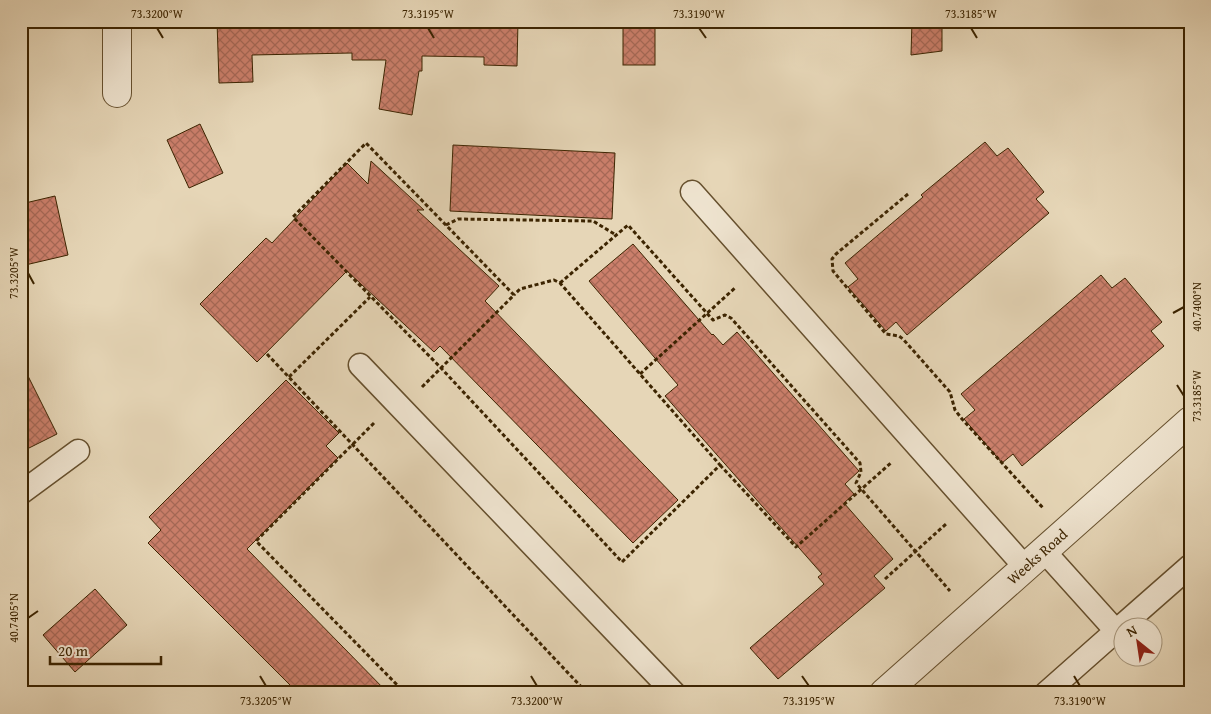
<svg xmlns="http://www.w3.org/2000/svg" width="1211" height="714" font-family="'Gentium Book Plus',serif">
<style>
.building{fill:url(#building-cross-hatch);stroke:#3c2401}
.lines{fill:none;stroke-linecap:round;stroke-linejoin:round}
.service-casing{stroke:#66502e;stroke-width:25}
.minor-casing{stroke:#66502e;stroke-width:30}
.tertiary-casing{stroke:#66502e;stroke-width:30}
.path{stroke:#3c2401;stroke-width:3;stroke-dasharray:4 2.5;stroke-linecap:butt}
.service{stroke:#efe4d0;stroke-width:22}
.minor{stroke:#efe4d0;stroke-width:28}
.tertiary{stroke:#efe4d0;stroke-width:28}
.ticks{fill:none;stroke:#3c2401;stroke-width:2}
.labels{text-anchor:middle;stroke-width:4;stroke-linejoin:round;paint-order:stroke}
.street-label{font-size:15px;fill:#3c2401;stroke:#efe4d0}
.neatline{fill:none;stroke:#3c2401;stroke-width:2}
.ticks-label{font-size:12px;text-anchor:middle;fill:#3c2401}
</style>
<defs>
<pattern id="building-cross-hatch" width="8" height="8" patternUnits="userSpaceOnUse" patternTransform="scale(1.25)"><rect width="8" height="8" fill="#cb7f6b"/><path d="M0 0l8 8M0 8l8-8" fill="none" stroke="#a66856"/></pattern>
</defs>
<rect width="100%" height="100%" fill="#e6d6b7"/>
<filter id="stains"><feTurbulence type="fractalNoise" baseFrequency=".004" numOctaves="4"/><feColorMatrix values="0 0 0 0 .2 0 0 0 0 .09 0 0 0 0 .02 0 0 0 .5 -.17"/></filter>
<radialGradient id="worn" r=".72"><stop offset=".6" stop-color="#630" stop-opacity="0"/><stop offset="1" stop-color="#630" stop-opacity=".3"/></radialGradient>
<g class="building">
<path d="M217,21H518L517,66L484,65V57L422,56V71H419L412,115L379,109L386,60H352V53L252,55L253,82L219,83Z"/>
<rect x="623" y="21" width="32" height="44"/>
<path d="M912,21H942V51L911,55Z"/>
<path d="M200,124L223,173L189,188L167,140Z"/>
<path d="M985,142L997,156L1008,148L1044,192L1036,199L1049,213L907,335L896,322L886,331L848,287L858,279L845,263L923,197L921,195Z"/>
<path d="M453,145L615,153L612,219L450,211Z"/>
<path d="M371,161L424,210H417L499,286L485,301L678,500L633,543L440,346L434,352L347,271L257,362L200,304L266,238L272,243L347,163L368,184Z"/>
<path d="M55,196L68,255L21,266V204Z"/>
<path d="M633,244L712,335L713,334L723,345L737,332L859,471L845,484L854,494L844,503L893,559L874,576L885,588L778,679L750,648L824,584L818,577L822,574L665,396L678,385L589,281Z"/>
<path d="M1101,275L1112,288L1125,278L1162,322L1151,331L1164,346L1022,466L1013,454L1002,463L964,419L975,410L961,394Z"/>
<path d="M21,362L57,434L21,452Z"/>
<path d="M286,380L339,433L326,446L338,458L247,549L388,693H298L148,543L161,530L149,517Z"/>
<path d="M95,589L127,625L75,672L43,635Z"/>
</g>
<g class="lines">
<g class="service-casing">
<g id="service">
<path d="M692,192L1025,567"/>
<path d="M360,365L674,693"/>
<path d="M21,493L78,451"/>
<path d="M1044,551L1116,631L1046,693"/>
<path d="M1116,631L1190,566"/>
</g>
</g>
<g class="minor-casing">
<path id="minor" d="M117,93V21"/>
</g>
<g class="tertiary-casing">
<g id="tertiary">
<path id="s1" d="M884,693L1190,421"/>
</g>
</g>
<g class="path">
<path d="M908,194L836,254L832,259L833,271L886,334L899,336L903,339L950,392L955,410L962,419L1043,508"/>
<path d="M446,225L458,219L593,221L616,235"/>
<path d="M560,283L628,225L713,320L725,315L731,318L860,463L861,472L856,483L950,591"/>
<path d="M267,354L587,693"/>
<path d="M640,374L736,287"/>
<path d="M289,377L370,297"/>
<path d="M422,387L514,295L366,143L293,217L441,368L622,562L720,465L560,283L554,280L520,289L514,295"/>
<path d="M374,423L256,541L405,693"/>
<path d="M720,465L796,547L892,462"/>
<path d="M885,579L946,524"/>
</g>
<use href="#service" class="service"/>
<use href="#minor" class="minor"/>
<use href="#tertiary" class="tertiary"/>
</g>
<path class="ticks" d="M157,28L163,38M428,28L434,38M699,28L706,38M971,28L977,38M28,273L34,284M1173,313L1184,307M1177,385L1184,396M28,618L38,611M260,676L266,686M531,676L537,686M802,676L809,686M1074,676L1080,686"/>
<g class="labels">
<g class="street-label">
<text dy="5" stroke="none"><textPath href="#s1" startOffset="205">Weeks Road</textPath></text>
</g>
</g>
<rect width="1211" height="714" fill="none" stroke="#e6d6b7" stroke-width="55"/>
<g transform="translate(1138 642) rotate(330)"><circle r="24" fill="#efe4d0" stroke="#a7977d"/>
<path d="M0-4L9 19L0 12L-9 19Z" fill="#8f2418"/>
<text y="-8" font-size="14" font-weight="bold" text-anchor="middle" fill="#3c2401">N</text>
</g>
<path d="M50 656v8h111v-8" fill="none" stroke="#3c2401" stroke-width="2.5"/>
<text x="58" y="656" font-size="15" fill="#3c2401" stroke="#efe4d0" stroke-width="4" paint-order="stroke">20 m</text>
<rect x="28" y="28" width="1156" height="658" class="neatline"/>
<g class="ticks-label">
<text x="157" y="18">73.3200°W</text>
<text x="428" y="18">73.3195°W</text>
<text x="699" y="18">73.3190°W</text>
<text x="971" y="18">73.3185°W</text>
<text transform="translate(14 273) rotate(-90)" y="4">73.3205°W</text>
<text transform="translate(1197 307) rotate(-90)" y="4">40.7400°N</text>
<text transform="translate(1197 396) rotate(-90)" y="4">73.3185°W</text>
<text transform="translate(14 618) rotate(-90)" y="4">40.7405°N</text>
<text x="266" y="705">73.3205°W</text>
<text x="537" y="705">73.3200°W</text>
<text x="809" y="705">73.3195°W</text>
<text x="1080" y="705">73.3190°W</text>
</g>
<rect width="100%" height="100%" filter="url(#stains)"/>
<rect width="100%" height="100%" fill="url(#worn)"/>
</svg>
